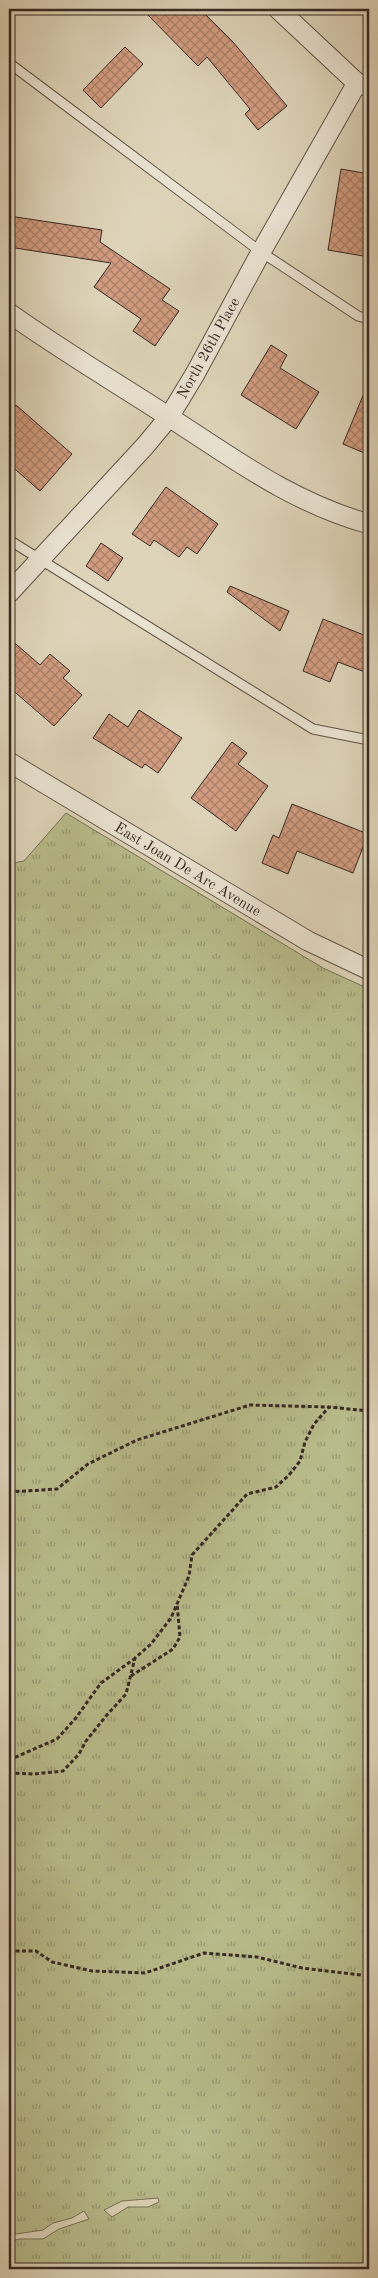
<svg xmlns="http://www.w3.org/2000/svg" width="378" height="2278" font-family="'Old Standard TT',serif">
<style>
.grass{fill:url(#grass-tufts);stroke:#787257;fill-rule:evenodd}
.building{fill:url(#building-cross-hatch);stroke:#372923}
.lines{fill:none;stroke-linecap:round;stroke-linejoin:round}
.service-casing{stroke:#615448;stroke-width:11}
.minor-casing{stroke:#615448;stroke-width:21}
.path{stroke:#372923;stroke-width:3;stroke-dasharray:4 2.5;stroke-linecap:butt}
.service{stroke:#eae3d2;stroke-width:9}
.minor{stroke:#eae3d2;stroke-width:19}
.labels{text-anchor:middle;stroke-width:4;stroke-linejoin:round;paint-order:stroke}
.street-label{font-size:15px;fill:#372923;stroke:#eae3d2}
</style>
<defs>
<pattern id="grass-tufts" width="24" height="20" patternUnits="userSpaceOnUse" patternTransform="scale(1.25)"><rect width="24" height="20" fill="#b8bb8b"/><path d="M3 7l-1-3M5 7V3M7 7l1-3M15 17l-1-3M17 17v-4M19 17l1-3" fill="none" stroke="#969871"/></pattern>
<pattern id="building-cross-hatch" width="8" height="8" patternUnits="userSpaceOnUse" patternTransform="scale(1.25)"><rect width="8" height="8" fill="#d19c7f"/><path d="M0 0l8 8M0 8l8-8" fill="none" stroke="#aa7f68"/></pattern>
</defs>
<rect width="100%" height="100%" fill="#ded4b9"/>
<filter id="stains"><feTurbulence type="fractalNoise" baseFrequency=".004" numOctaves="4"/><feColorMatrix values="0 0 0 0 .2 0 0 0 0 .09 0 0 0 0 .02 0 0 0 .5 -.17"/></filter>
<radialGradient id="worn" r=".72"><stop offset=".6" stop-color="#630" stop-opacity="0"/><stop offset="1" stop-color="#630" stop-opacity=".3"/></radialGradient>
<path class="grass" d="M66,813L323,968L369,989V2269H9V2242L19,2239H43L59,2229L89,2219L84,2211L72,2218L53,2223L43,2230L9,2235V864L24,861ZM158,2198L159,2202L148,2207H128L112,2217L104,2210L122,2201Z"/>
<g class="building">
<path d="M142,9H200L233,42L287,106L258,130L245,114L250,109L207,57L198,66Z"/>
<path d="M125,47L143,64L101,108L83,90Z"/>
<path d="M341,169L369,174V257L328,250Z"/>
<path d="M9,216L102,230L100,242L170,289L162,300L179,311L155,346L133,331L141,319L94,287L111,263L9,247Z"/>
<path d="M271,345L287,355L280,368L319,392L296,429L241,395Z"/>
<path d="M369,381V455L343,444Z"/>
<path d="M16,405L72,454L40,491L9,464V414Z"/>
<path d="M166,487L218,524L197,554L187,547L179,557L154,540L150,546L132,534Z"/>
<path d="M101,543L123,558L108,581L86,566Z"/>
<path d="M230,586L289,611L280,631L227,592Z"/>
<path d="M323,619L369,637V662L365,672L338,662L330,682L303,671Z"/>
<path d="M9,638L40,665L50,654L70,671L63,678L82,695L54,726L9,687Z"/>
<path d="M139,710L182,738L158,773L145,764L142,768L93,738L109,714L128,727Z"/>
<path d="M232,742L247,753L238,764L268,786L236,831L191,798Z"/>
<path d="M292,804L368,834L353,873L297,851L288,874L262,863L273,835L279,838Z"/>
</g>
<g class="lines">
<g class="service-casing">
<g id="service">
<path d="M9,63L261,252L358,316L369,319"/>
<path d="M9,540L313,729L369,740"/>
</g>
</g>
<g class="minor-casing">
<g id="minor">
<path d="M278,9L357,83"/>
<path d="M9,313C61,350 115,382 169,417C236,460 291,502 369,524"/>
<path d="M9,593L145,446L169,417L195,374L261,252L357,83L369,87"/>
<path d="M9,762L308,941L369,970"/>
</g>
</g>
<g class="path">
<path d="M9,1492L57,1489L88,1464L137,1440L250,1405L329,1407"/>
<path d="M131,1676L173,1649L180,1637L177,1603"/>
<path d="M9,1760L57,1739L75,1719L101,1683L134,1659"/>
<path d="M9,1773L34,1774L63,1771L79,1754L86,1741L106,1716L126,1694L135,1658L151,1644L171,1618L189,1576L192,1555L247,1494L276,1487L289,1475L300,1461L305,1442L314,1424L329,1407L369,1411"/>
<path d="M9,1951H36L52,1962L92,1971L145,1973L204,1953L257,1957L302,1968L369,1976"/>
</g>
<use href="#service" class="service"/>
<use href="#minor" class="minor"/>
</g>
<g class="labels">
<g class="street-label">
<text transform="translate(208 348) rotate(-61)" y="5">North 26th Place</text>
<text transform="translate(188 869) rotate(31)" y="5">East Joan De Arc Avenue</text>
</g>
</g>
<rect width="378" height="2278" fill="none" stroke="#ded4b9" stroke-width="30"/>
<rect x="10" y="10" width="358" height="2258" fill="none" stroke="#372923" stroke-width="2.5"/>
<rect x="15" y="15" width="348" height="2248" fill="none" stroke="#372923"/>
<rect width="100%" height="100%" filter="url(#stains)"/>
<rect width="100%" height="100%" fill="url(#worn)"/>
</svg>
